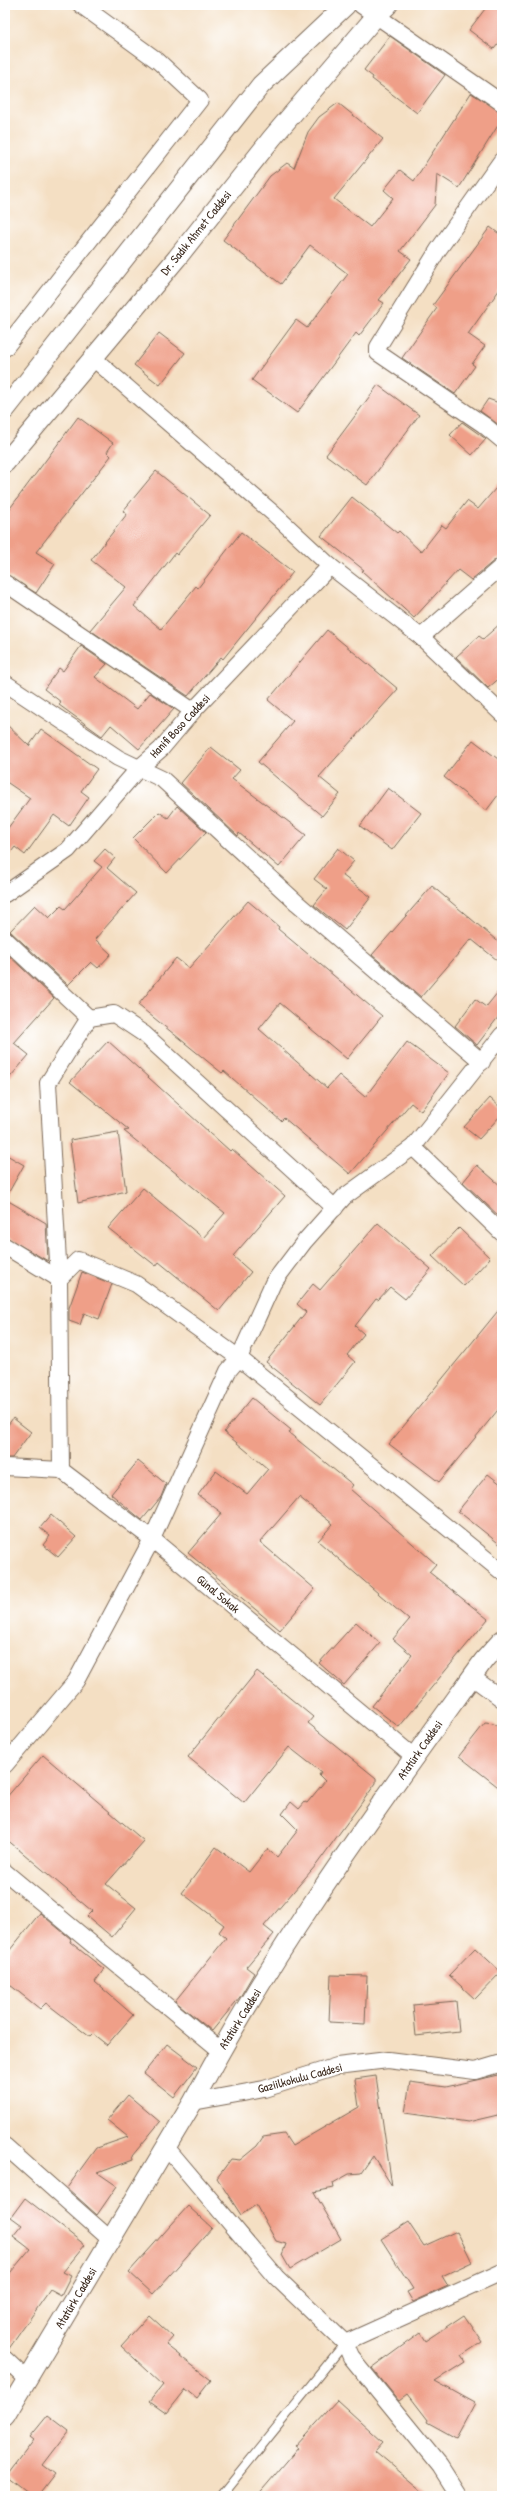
<svg xmlns="http://www.w3.org/2000/svg" width="507" height="2501" font-family="'Patrick Hand',sans-serif">
<style>
.building{fill:#ef9f88}
.lines{fill:none;stroke-linecap:round;stroke-linejoin:round}
.service-casing{stroke:#7c6958;stroke-width:10}
.minor-casing{stroke:#7c6958;stroke-width:18}
.tertiary-casing{stroke:#7c6958;stroke-width:21}
.service{stroke:#fff;stroke-width:8}
.minor{stroke:#fff;stroke-width:16}
.tertiary{stroke:#fff;stroke-width:19}
.labels{text-anchor:middle;stroke-width:4;stroke-linejoin:round;paint-order:stroke}
.street-label{font-size:12px;fill:#3b2a1e;stroke:#fff}
</style>
<rect width="100%" height="100%" fill="#fff"/>
<filter id="ink" filterUnits="userSpaceOnUse"><feTurbulence type="fractalNoise" baseFrequency=".025" numOctaves="2"/><feDisplacementMap in="SourceGraphic" scale="8" xChannelSelector="R" yChannelSelector="G"/><feConvolveMatrix kernelMatrix="1 2 1 2 8 2 1 2 1" color-interpolation-filters="sRGB"/></filter>
<filter id="wash" filterUnits="userSpaceOnUse"><feTurbulence type="fractalNoise" baseFrequency=".012" numOctaves="4" result="noise"/><feDisplacementMap in="SourceGraphic" scale="16" xChannelSelector="R" yChannelSelector="G"/><feGaussianBlur stdDeviation="0.9" result="paint"/><feColorMatrix in="noise" values="0 0 0 0 0 0 0 0 0 0 0 0 0 0 0 0 0 1.4 0 .05"/><feComposite in="paint" operator="in"/></filter>
<g filter="url(#wash)">
<rect width="100%" height="100%" fill="#f4dfc3"/>
<g id="blocks">
<g class="building">
<path d="M488,5H502V39L494,49L469,30Z"/>
<path d="M390,36L445,75L417,113L372,79L373,77L364,70Z"/>
<path d="M471,93L502,112V119L459,188L437,174L435,205L400,251L411,259L379,300L384,303L359,336L356,333L297,413L252,380L296,320L307,328L348,274L310,245L281,284L223,240L270,176L287,163L294,168L308,132L319,117L338,103L383,139L334,199L370,227L393,198L384,190L400,170L414,181Z"/>
<path d="M490,227L502,236V286L468,334L485,346L472,364L475,366L455,394L402,358L437,308L433,305Z"/>
<path d="M159,333L185,353L160,385L134,365Z"/>
<path d="M378,385L419,415L367,485L326,455Z"/>
<path d="M488,399L502,404V422L499,425L480,411Z"/>
<path d="M78,417L113,443L107,452L111,456L36,552L55,564L36,593L5,574V515Z"/>
<path d="M462,422L486,439L472,455L450,435Z"/>
<path d="M156,471L210,515L177,555L175,553L134,606L161,629L196,586L198,588L241,532L293,572L223,659L221,657L188,696L90,630L126,587L91,560L127,514L123,511Z"/>
<path d="M502,481V557L496,559L471,580L458,570L414,618L362,571L364,570L321,536L352,497L397,533L399,531L421,552L442,525L446,528L467,501L478,509Z"/>
<path d="M502,622V676L488,688L456,657L479,636L483,639Z"/>
<path d="M327,630L398,689L319,777L340,794L322,816L258,762L293,721L268,700Z"/>
<path d="M81,646L107,664L95,677L137,709L150,693L174,709L139,749L111,725L102,736L59,705L61,702L44,689L59,668L63,671Z"/>
<path d="M5,723L29,746L41,729L97,769L81,791L89,797L69,826L54,815L25,855L15,847L5,860V832L30,798L5,781Z"/>
<path d="M473,740L502,762V790L486,811L444,777Z"/>
<path d="M211,747L240,770L232,779L306,835L279,867L239,833L238,836L181,783Z"/>
<path d="M388,788L421,813L392,850L360,826Z"/>
<path d="M177,806L206,832L167,873L133,838L159,812L168,818Z"/>
<path d="M338,848L354,861L342,875L371,897L345,930L314,905L327,889L314,879Z"/>
<path d="M105,849L115,858L107,868L136,893L95,939L111,954L98,968L91,962L68,985L10,931L35,905L49,918L61,906L65,909L102,867L94,861Z"/>
<path d="M432,886L502,945V964L471,939L421,997L372,955Z"/>
<path d="M248,901L279,927L278,929L382,1016L347,1059L280,1003L259,1029L327,1088L339,1075L365,1097L407,1042L449,1073L421,1111L411,1103L350,1174L284,1118L281,1121L224,1071L222,1073L138,1005L176,958L189,968Z"/>
<path d="M5,952L54,998L14,1043L29,1055L5,1083Z"/>
<path d="M502,987V1012L477,1045L455,1026L475,999L486,1007Z"/>
<path d="M108,1041L230,1151L232,1149L285,1196L233,1256L251,1272L219,1311L159,1262L156,1266L108,1228L143,1188L203,1238L225,1213L124,1131L129,1130L70,1082Z"/>
<path d="M490,1098L502,1109V1114L479,1139L464,1127Z"/>
<path d="M118,1132L126,1191L78,1203L70,1140Z"/>
<path d="M5,1154L24,1165L5,1199Z"/>
<path d="M477,1165L502,1187V1219L463,1182Z"/>
<path d="M5,1199L46,1223L48,1261L5,1237Z"/>
<path d="M378,1223L431,1269L405,1299L390,1287L378,1300L376,1299L355,1326L364,1334L347,1355L355,1362L320,1405L266,1362L306,1312L297,1304L313,1284L320,1290Z"/>
<path d="M459,1228L490,1258L464,1286L432,1256Z"/>
<path d="M82,1272L112,1284L99,1319L84,1313L80,1325L69,1321V1308Z"/>
<path d="M502,1306V1405L439,1482L389,1444Z"/>
<path d="M252,1398L291,1430L289,1433L353,1485L350,1489L436,1564L429,1572L488,1619L399,1727L372,1706L412,1655L393,1639L409,1620L318,1541L333,1524L299,1497L260,1542L315,1589L280,1630L188,1553L222,1513L198,1495L216,1471L247,1494L268,1469L224,1432Z"/>
<path d="M13,1418L31,1432L12,1458H5V1429Z"/>
<path d="M138,1461L166,1484L161,1497L142,1520L111,1494Z"/>
<path d="M488,1474L502,1485V1546L458,1511Z"/>
<path d="M51,1515L76,1537L58,1557L43,1545L50,1536L40,1528Z"/>
<path d="M356,1622L380,1643L344,1685L319,1663Z"/>
<path d="M257,1671L313,1717L308,1723L376,1778V1783L317,1864L264,1926L274,1934L246,1967L254,1973L240,1997L212,2031L175,2001L226,1938L219,1932L224,1925L182,1893L216,1847L249,1872L267,1849L277,1857L298,1830L282,1814L291,1802L299,1809L305,1802L307,1803L325,1781L319,1775L321,1772L289,1747L244,1803L188,1757Z"/>
<path d="M485,1723L494,1724L502,1730V1790L459,1756Z"/>
<path d="M43,1755L144,1841L106,1884L136,1908L112,1937L87,1916L92,1911L5,1838V1799Z"/>
<path d="M40,1913L71,1939L70,1942L104,1969L95,1982L133,2015L107,2045L93,2034L90,2037L46,2003L40,2009L5,1981V1956Z"/>
<path d="M475,1948L501,1972L475,1999L449,1975Z"/>
<path d="M331,1975L367,1976L365,2024L329,2022Z"/>
<path d="M456,2001L459,2031L416,2036L413,2005Z"/>
<path d="M167,2044L197,2067L174,2097L144,2073Z"/>
<path d="M502,2074V2114L468,2122L405,2113L410,2082L446,2087Z"/>
<path d="M376,2076L392,2186L373,2156L361,2173L349,2174L333,2183L334,2188L314,2192L341,2239L290,2269L282,2255L286,2244L276,2241L256,2205L241,2215L217,2178L231,2159L240,2160L257,2146L263,2137L284,2134L292,2146L359,2107L355,2079Z"/>
<path d="M128,2095L160,2122L132,2156L133,2160L98,2173L117,2186L97,2215L67,2188L96,2148L128,2137L107,2120Z"/>
<path d="M25,2198L85,2245L63,2272L71,2276L61,2296L50,2290L8,2350H5V2279L30,2249L13,2236L22,2225L11,2217Z"/>
<path d="M188,2206L212,2228L153,2294L129,2272Z"/>
<path d="M408,2222L424,2246L457,2231L472,2262L442,2276L448,2286L413,2302L407,2292L413,2289L381,2239Z"/>
<path d="M149,2315L173,2337L166,2345L211,2380L197,2398L186,2389L167,2413L150,2401L163,2385L121,2346Z"/>
<path d="M464,2315L482,2342L461,2356L465,2362L435,2381L475,2403L456,2438L427,2422L428,2420L408,2394L399,2401L372,2368L420,2333L425,2341Z"/>
<path d="M337,2400L383,2442L375,2451L429,2496H257L298,2448L295,2446Z"/>
<path d="M48,2415L69,2431L43,2465L55,2474L38,2496H33L7,2476L34,2440L30,2437Z"/>
</g>
</g>
</g>
<g filter="url(#ink)">
<use href="#blocks" fill-opacity="0" stroke="#7c6958" stroke-width="1"/>
<g class="lines">
<g class="service-casing">
<path id="service" d="M221,2496L345,2343"/>
</g>
<g class="minor-casing">
<g id="minor">
<path d="M361,5L502,103"/>
<path d="M502,160L438,250L378,347V353L484,425L502,440"/>
<path d="M5,348L200,100L158,61L81,5"/>
<path d="M93,358L274,514L330,566L421,637L502,714"/>
<path d="M5,583L193,711"/>
<path d="M421,637L502,566"/>
<path d="M5,683L118,758L162,779L297,903L482,1062"/>
<path d="M5,894L68,850L139,768L161,749L193,711L330,566"/>
<path d="M5,939L89,1018"/>
<path d="M413,1147L502,1233"/>
<path d="M335,1208L144,1034L114,1014L89,1018L48,1083L59,1279L78,1260L136,1284L239,1358L502,1572"/>
<path d="M5,1246L59,1279L61,1470"/>
<path d="M5,1467L61,1470L152,1539L415,1758"/>
<path d="M472,1677L502,1699"/>
<path d="M5,1765L76,1681L152,1539L228,1371L239,1358L273,1283L304,1242L344,1197L413,1147L502,1035"/>
<path d="M5,1872L220,2050"/>
<path d="M193,2102L264,2089L337,2066L388,2060L475,2071L502,2063"/>
<path d="M5,2146L111,2240"/>
<path d="M166,2147L276,2277L345,2343L351,2357L440,2466L459,2496"/>
<path d="M345,2343L502,2272"/>
<path d="M5,2359L27,2380"/>
</g>
</g>
<g class="tertiary-casing">
<g id="tertiary">
<path d="M5,410L261,85L346,5"/>
<path d="M5,463L177,258L272,138L376,16L388,5"/>
<path d="M5,2416L193,2102C275,1946 381,1803 484,1660L502,1640"/>
</g>
</g>
<use href="#service" class="service"/>
<use href="#minor" class="minor"/>
<use href="#tertiary" class="tertiary"/>
</g>
</g>
<g class="labels">
<g class="street-label">
<text transform="translate(196 233) rotate(-51)" y="4">Dr. Sadık Ahmet Caddesi</text>
<text transform="translate(180 726) rotate(-47)" y="4">Hanifi Boso Caddesi</text>
<text transform="translate(218 1594) rotate(40)" y="4">Günal Sokak</text>
<text transform="translate(420 1750) rotate(-55)" y="4">Atatürk Caddesi</text>
<text transform="translate(240 2019) rotate(-58)" y="4">Atatürk Caddesi</text>
<text transform="translate(300 2078) rotate(-15)" y="4">Gaziilkokulu Caddesi</text>
<text transform="translate(76 2298) rotate(-59)" y="4">Atatürk Caddesi</text>
</g>
</g>
<rect width="507" height="2501" fill="none" stroke="#fff" stroke-width="20"/>
</svg>
